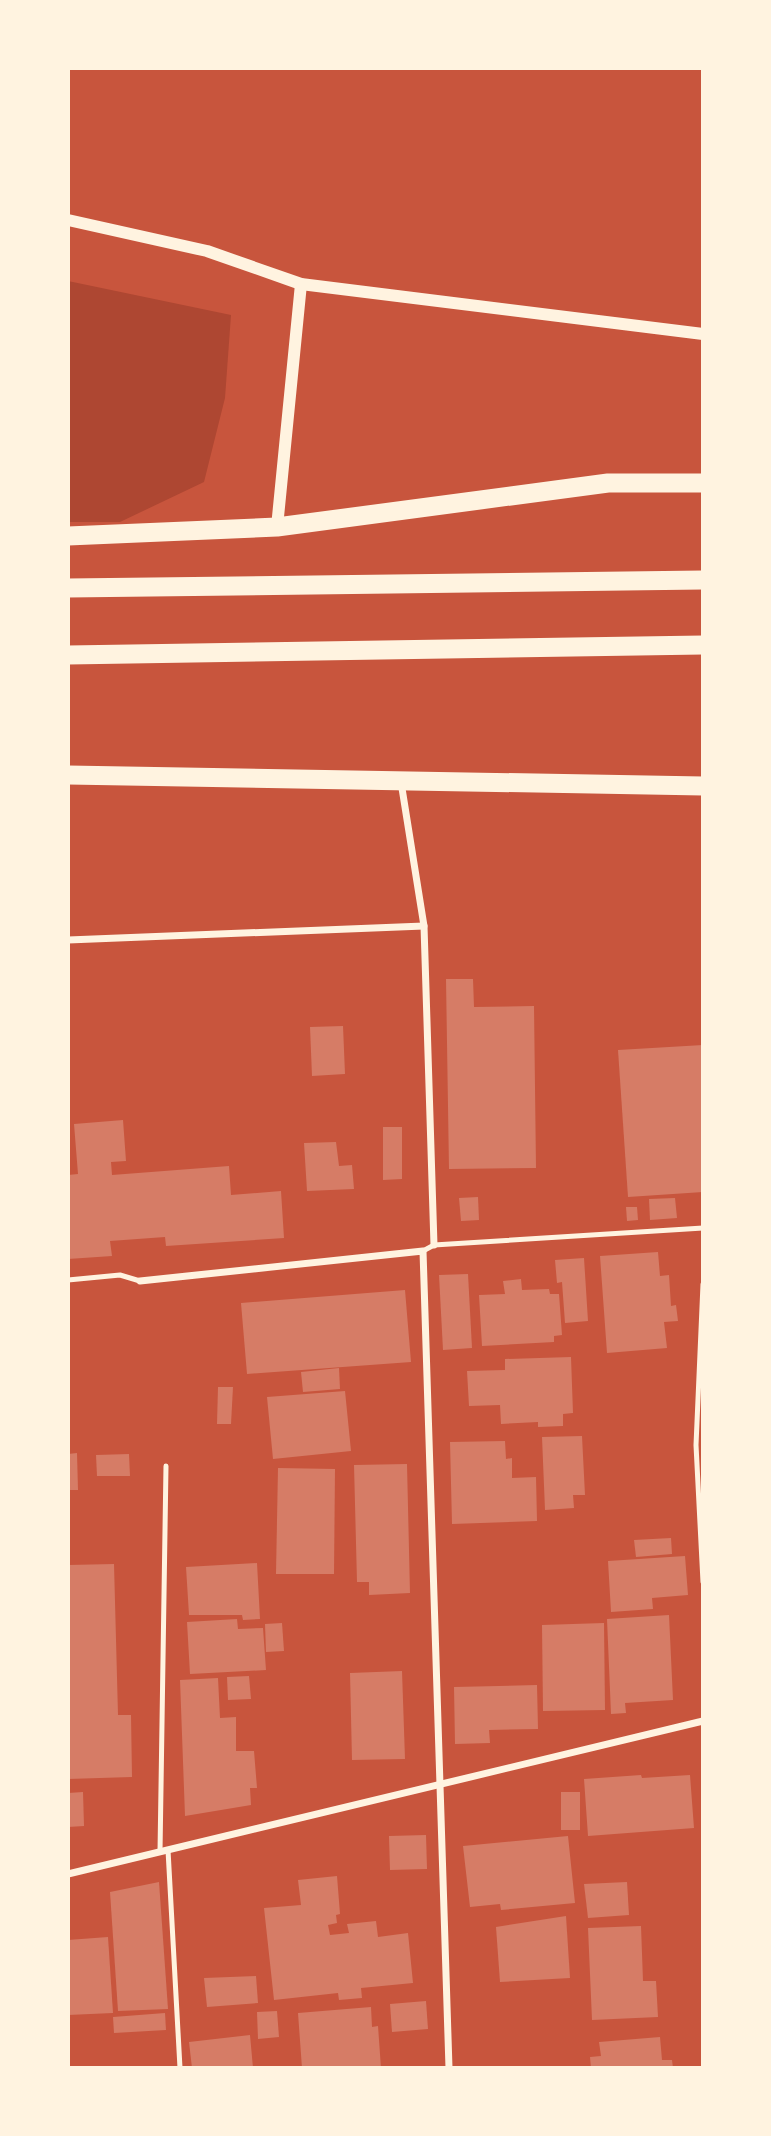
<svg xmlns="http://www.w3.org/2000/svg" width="771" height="2136" font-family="'Source Serif 4',serif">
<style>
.green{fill:#ae4732}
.building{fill:#d67c66}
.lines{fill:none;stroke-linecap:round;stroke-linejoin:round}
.service{stroke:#fff3e0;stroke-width:5}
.minor{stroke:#fff3e0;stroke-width:7}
.tertiary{stroke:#fff3e0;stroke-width:12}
.trunk{stroke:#fff3e0;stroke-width:19}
</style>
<rect width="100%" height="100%" fill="#c8553d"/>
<path class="green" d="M68,281L231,315L225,398L204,482L120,522H68Z"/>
<g class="building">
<path d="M446,979H473L474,1007L534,1006L536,1168L449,1169Z"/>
<path d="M343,1026L345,1074L312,1076L310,1027Z"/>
<path d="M703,1045V1192L628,1197L618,1050Z"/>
<path d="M123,1120L126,1161L111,1162L112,1175L229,1166L231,1195L281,1191L284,1238L166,1246L165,1237L110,1241L112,1256L68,1259V1175L78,1174L74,1124Z"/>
<path d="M383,1127H402V1179L383,1180Z"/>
<path d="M336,1142L339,1166L352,1165L354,1189L307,1191L304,1143Z"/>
<path d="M478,1197L479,1220L461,1221L459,1198Z"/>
<path d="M675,1198L677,1218L650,1220L649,1199Z"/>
<path d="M626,1207H637L638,1220L627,1221Z"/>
<path d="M658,1252L660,1276L669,1275L671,1306L676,1305L678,1321L664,1322L667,1348L607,1353L600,1256Z"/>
<path d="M584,1258L588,1321L565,1323L562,1282L557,1283L555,1260Z"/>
<path d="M468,1274L472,1348L443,1350L439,1275Z"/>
<path d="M521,1279L522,1290L549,1289L550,1294H559L562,1335L554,1336V1342L482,1346L479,1295L505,1294L503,1281Z"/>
<path d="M405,1290L411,1362L247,1374L241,1303Z"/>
<path d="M571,1357L573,1413L563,1414V1426L538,1427V1422L501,1424L500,1405L469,1406L467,1371L505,1370V1359Z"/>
<path d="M339,1368L340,1389L303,1392L301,1372Z"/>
<path d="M218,1387H233L231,1424H217Z"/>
<path d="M345,1391L351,1451L273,1459L267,1397Z"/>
<path d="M582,1436L585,1495H573L574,1508L545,1510L542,1437Z"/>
<path d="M505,1441L506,1459L512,1458V1478L536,1477L537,1521L452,1524L450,1442Z"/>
<path d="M77,1453L78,1490H68V1454Z"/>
<path d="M129,1454L130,1476H97L96,1455Z"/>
<path d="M407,1464L410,1593L369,1595V1582H357L354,1465Z"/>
<path d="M278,1468L335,1469L334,1574H276Z"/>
<path d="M671,1538L672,1554L636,1557L634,1540Z"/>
<path d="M685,1556L688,1595L652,1598L653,1609L611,1612L608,1561Z"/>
<path d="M257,1563L260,1619L243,1620L242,1615H189L186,1567Z"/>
<path d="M114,1564L118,1715H131L132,1777L68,1779V1565Z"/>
<path d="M669,1615L673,1700L625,1703L626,1713L611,1714L607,1619Z"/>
<path d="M237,1619L238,1629L263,1628L266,1670L190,1674L187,1622Z"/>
<path d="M282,1623L284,1651L266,1652L265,1624Z"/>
<path d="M604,1623L605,1710L543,1711L542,1625Z"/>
<path d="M402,1671L405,1759L352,1760L350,1673Z"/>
<path d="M249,1676L251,1699L228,1700L227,1677Z"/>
<path d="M218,1678L220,1718L236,1717V1751H254L257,1788H250L251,1805L185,1816L180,1680Z"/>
<path d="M537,1685L538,1729L489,1730L490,1743L455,1744L454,1687Z"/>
<path d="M641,1775L642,1778L690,1775L694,1828L588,1836L584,1779Z"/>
<path d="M83,1792L84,1826L68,1827V1793Z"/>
<rect x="561" y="1792" width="19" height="38"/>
<path d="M426,1835L427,1869L390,1870L389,1836Z"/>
<path d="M568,1836L575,1903L501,1910L500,1904L470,1907L463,1846Z"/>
<path d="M337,1876L340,1914L336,1915L337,1923L328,1925L330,1935L349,1933L347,1924L376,1921L378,1937L408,1933L413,1983L361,1988L362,1998L339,2000L338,1993L274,2000L264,1908L301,1905L298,1880Z"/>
<path d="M159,1882L168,2009L118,2011L110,1892Z"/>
<path d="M627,1882L629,1915L588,1918L584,1884Z"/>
<path d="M566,1916L570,1978L500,1982L496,1927Z"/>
<path d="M641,1926L643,1981H656L658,2017L592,2020L588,1928Z"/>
<path d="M108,1937L113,2013L68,2015V1940Z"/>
<path d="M256,1976L258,2003L207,2007L204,1978Z"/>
<path d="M426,2001L428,2029L392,2032L390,2004Z"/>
<path d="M371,2007L372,2027L378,2026L381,2068H302L298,2013Z"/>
<path d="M277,2011L279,2037L258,2039L257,2012Z"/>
<path d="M165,2013L166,2030L114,2033L113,2017Z"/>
<path d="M250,2035L253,2068H192L189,2042Z"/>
<path d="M660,2037L662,2060H672L673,2068H591L590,2057L601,2056L599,2042Z"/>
</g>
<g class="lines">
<g class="service">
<path d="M423,1251L434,1245L703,1228"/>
<path d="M68,1280L120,1275L140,1281"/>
<path d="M703,1284L696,1445L703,1582"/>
<path d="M168,1850L180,2068"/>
<path d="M160,1852L166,1466"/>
</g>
<g class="minor">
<path d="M401,782L424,926L434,1245"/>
<path d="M68,940L424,926"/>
<path d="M140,1281L423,1251L449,2068"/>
<path d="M68,1874L703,1721"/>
</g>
<g class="tertiary">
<path d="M68,220L207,251L301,284L703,334"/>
<path d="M277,527L301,284"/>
</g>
<g class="trunk">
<path d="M68,536L277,527L608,483H703"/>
<path d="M68,588L703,580"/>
<path d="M68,655L703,645"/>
<path d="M68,775L703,786"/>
</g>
</g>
<rect width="771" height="2136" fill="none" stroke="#fff3e0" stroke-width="140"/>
</svg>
